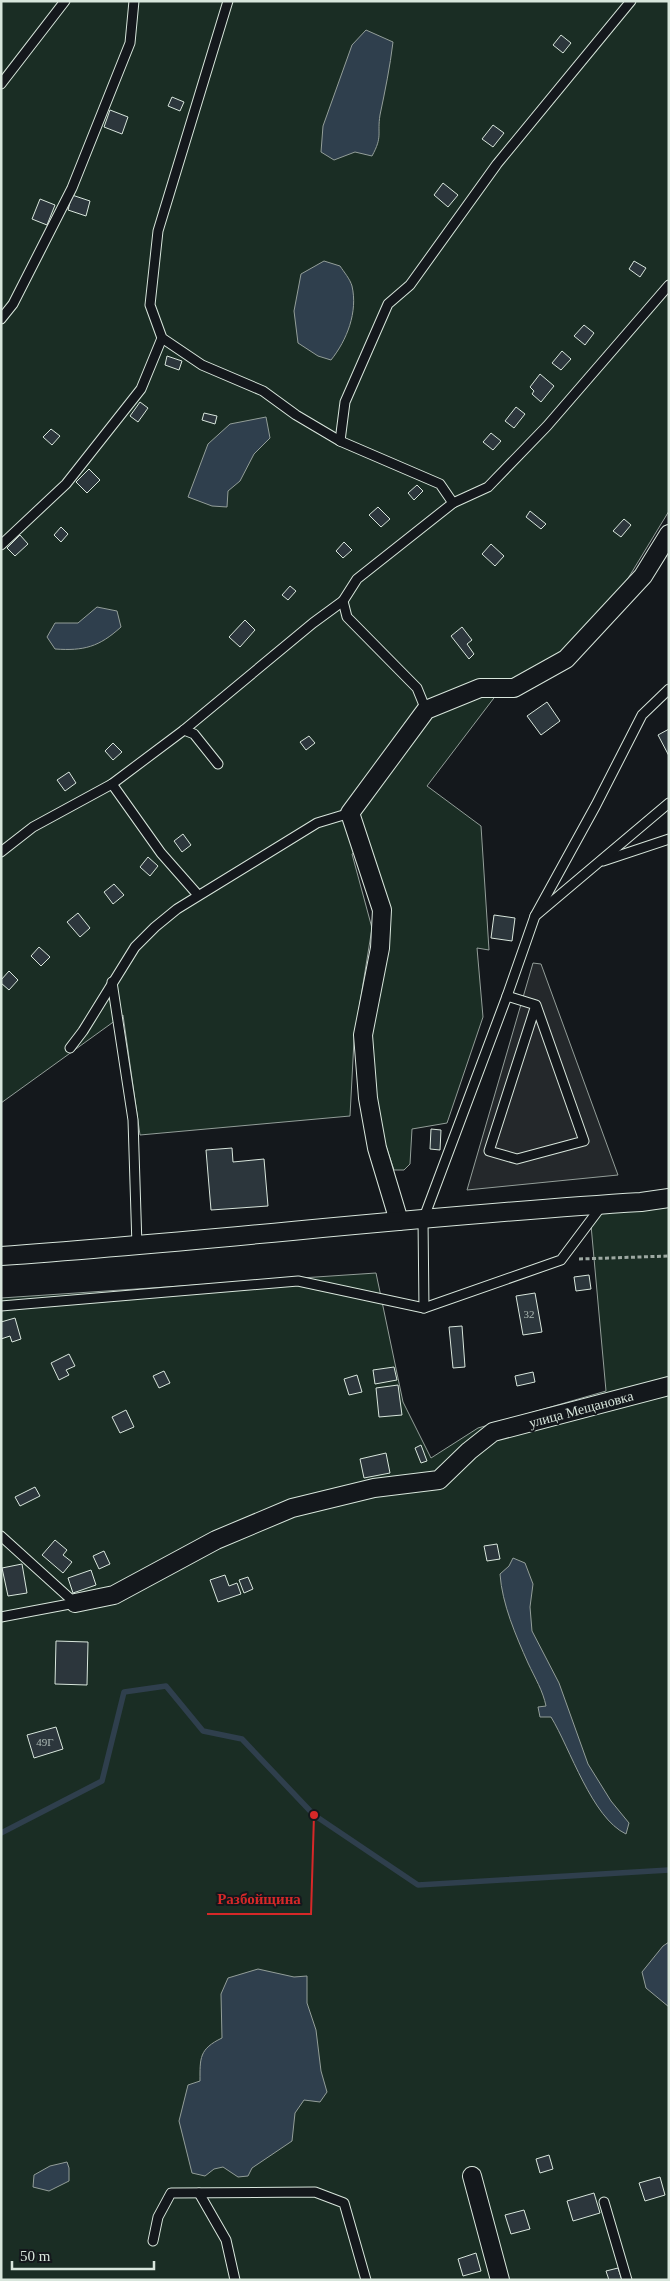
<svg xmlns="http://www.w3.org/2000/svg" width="670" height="2281" font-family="'Times New Roman',serif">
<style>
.green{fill:#1a2d24;stroke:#939e99}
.parking{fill:#24282b;stroke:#939e99}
.water{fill:#2f3f4d;stroke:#939e99}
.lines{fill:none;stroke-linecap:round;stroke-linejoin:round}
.stream{stroke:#2f3f4d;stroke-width:5.5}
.building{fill:#2c363c;stroke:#d8e6dc}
.service-casing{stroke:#d8e6dc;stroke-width:11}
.minor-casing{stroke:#d8e6dc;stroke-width:20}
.path{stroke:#9da8a2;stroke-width:3;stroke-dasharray:4 2.5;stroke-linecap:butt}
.service{stroke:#14181c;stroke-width:9}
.minor{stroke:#14181c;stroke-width:18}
.labels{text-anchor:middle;stroke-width:4;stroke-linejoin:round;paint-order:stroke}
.number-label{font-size:11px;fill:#adbab4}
.street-label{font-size:14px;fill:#d8e6dc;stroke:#14181c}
.leader{fill:none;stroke:#d62828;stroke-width:2}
.callout-dot{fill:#d62828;stroke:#14181c;stroke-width:2}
.callout-label{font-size:15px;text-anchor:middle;font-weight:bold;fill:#d62828;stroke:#14181c;stroke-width:4;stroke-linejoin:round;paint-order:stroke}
</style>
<rect width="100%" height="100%" fill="#14181c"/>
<g class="green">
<path d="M1,1H669V511L596,631L500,690L427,786L481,826L489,950L477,948L483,1017L447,1123L412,1129L410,1164L404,1170H394L378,1122L371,1036L389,907L368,844L352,854L372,928L354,1040L350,1116L140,1135L123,1015L1,1103Z"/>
<path d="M669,1207V2280H1V1298L376,1273L403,1402L431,1458L478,1428L606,1391L590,1214Z"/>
</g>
<path class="parking" d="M533,963L541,964L618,1175L467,1190Z"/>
<g class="water">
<path d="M366,30L393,42C390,67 385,91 380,115C377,134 383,136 372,156L355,152L334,160L321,152L323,126L352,45Z"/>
<path d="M324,261L340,266C344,272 350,279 352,286C358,312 347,340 331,360L318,356L298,343L294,311L301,274Z"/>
<path d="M266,417L270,438L254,454L240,481L228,491L227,507L212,506L188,497L208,444L230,424Z"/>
<path d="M97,607L117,611L121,627C99,647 84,651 55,649L47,637L55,623H78Z"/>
<path d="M513,1558L525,1563L533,1584L530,1607L532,1631L559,1683L588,1764L611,1801L629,1823L626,1834C592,1818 570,1748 551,1717H540L538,1707L546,1706C543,1691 535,1678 528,1663C516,1636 502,1604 500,1574L509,1566Z"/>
<path d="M669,1942V2007L646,1988L642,1972L663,1946Z"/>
<path d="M258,1969L294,1977L307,1976V2003L316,2030L321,2071L327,2092L320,2102L304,2100L295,2113L292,2141L252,2168L248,2176L238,2177L223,2167L214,2169L205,2176L192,2173L179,2121L188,2085L200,2081C200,2058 199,2049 222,2038L221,1994L228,1978Z"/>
<path d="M67,2162L69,2168V2181L49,2191L33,2187L34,2175L50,2166Z"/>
</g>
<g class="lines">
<path class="stream" d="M1,1833L102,1781L124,1692L166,1686L203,1731L242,1739L314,1815L418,1885L669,1870"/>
</g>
<g class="building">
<path d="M561,35L571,43L563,53L553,45Z"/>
<path d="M172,97L184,102L180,111L168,106Z"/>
<path d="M110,110L128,117L122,134L104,127Z"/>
<path d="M493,125L504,133L493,147L482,139Z"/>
<path d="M443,183L458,195L448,207L434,195Z"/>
<path d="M72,195L90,201L86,216L68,210Z"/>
<path d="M40,199L55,205L47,225L32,219Z"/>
<path d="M634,261L646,268L640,277L629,269Z"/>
<path d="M584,325L594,333L585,345L574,336Z"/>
<path d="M562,351L571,359L561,370L552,363Z"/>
<path d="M167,356L182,361L179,370L165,365Z"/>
<path d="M540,374L554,386L541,402L532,394L534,391L530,387Z"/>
<path d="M140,402L148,408L138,422L130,416Z"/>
<path d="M516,407L525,414L514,428L505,421Z"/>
<path d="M204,413L217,416L215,424L202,420Z"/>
<path d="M51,429L60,436L52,445L43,437Z"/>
<path d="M491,433L501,441L493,450L483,442Z"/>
<path d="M89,469L100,480L87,493L76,482Z"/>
<path d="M417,485L423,491L414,500L408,493Z"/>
<path d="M378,507L390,519L381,527L369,515Z"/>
<path d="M530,511L546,524L541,529L526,517Z"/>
<path d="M624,519L631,525L621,537L613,531Z"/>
<path d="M61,527L68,534L61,542L54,535Z"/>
<path d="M20,535L28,544L15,556L7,548Z"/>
<path d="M344,542L352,550L343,558L336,551Z"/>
<path d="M491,544L504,556L495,566L482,554Z"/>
<path d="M290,586L296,591L288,600L282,595Z"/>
<path d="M245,620L255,630L240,647L229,637Z"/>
<path d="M462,627L472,640L467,644L474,654L469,659L451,636Z"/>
<path d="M547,702L560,721L541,735L527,716Z"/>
<path d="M669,729V756L658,735Z"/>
<path d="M309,736L315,743L306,750L300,742Z"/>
<path d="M113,743L122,752L113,760L105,751Z"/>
<path d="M69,772L76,783L65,791L57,780Z"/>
<path d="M183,834L191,845L182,852L174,841Z"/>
<path d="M148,857L158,866L150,876L140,867Z"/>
<path d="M114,884L124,895L113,904L104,892Z"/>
<path d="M78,913L90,928L80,937L67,922Z"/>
<path d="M494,915L515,918L512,941L491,938Z"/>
<path d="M39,947L50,957L41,966L31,956Z"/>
<path d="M9,971L18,980L9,990L1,983V980Z"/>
<path d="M431,1129L441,1130L440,1150L430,1149Z"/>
<path d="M232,1148L233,1162L264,1159L268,1206L211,1210L206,1150Z"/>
<path d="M589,1275L591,1289L576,1291L574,1277Z"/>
<path d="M535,1293L542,1332L523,1335L516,1296Z"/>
<path d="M15,1318L21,1339L12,1342L10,1336L1,1339V1322Z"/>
<path d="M462,1326L465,1367L453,1368L449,1327Z"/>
<path d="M69,1354L75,1366L66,1370L69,1375L59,1380L51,1363Z"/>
<path d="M394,1367L397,1380L375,1384L373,1370Z"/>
<path d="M164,1371L170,1383L159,1388L153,1376Z"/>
<path d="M533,1372L535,1382L517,1386L515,1376Z"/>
<path d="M357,1375L362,1392L349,1395L344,1379Z"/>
<path d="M398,1385L402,1415L379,1417L376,1388Z"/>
<path d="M126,1410L134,1427L120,1433L112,1417Z"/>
<path d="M421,1445L427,1461L421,1463L415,1448Z"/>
<path d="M386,1453L390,1473L364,1478L360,1459Z"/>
<path d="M35,1487L40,1496L20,1506L15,1497Z"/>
<path d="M55,1540L67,1550L63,1555L72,1562L63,1573L42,1555Z"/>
<path d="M497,1544L500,1559L487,1561L484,1546Z"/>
<path d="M104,1551L110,1564L99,1569L93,1556Z"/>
<path d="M22,1564L27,1593L8,1596L2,1568Z"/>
<path d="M91,1570L96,1585L73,1593L68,1578Z"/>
<path d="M225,1575L229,1586L237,1583L241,1594L218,1602L210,1580Z"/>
<path d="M248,1577L253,1589L244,1593L239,1580Z"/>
<path d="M56,1641L88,1642L87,1685L55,1684Z"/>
<path d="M56,1727L63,1749L34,1758L27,1735Z"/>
<path d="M549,2155L553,2169L540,2173L536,2159Z"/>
<path d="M660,2177L665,2195L645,2201L639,2183Z"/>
<path d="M594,2193L600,2213L573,2221L567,2201Z"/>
<path d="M524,2210L530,2229L511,2234L505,2215Z"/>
<path d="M476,2253L481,2271L463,2276L458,2259Z"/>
<path d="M618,2268L622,2280H609L606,2271Z"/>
</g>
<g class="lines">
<g class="service-casing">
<g id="service">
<path d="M228,1L158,231L150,305L162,338L202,365L263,391L296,415L340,441L440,484L453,503"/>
<path d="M1,84L65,1"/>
<path d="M1,319L13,304L72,188L130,43L134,1"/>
<path d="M340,441L345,402L388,304L410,285L497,164L631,1"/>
<path d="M1,545L66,484L141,389L162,338"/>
<path d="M426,710L417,688L347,617L343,601L357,579L453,503L488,487L547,426L669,285"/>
<path d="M184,730L194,734L218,764"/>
<path d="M112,784L161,853L198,895"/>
<path d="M1,852L33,827L112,784L184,730L313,623L343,601"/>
<path d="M603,861L669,839"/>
<path d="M535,916L596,805L642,715L669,689"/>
<path d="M112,982L133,1120L137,1246"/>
<path d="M507,996L535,916L669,803"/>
<path d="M70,1048L83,1031L135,947L155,927L177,909L317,823L350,813"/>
<path d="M1,1306L298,1281L424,1308L561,1260L603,1204"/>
<path d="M424,1308L423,1220L507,996L536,1005L584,1141L517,1159L489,1151L536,1005"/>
<path d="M1,1536L75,1603"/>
<path d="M1,1617L75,1603"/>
<path d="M199,2193L226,2240L235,2280"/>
<path d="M604,2202L627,2280"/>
<path d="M153,2241L158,2217L171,2193L315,2192L344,2203L366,2280"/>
</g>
</g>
<g class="minor-casing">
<g id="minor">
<path d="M399,1221L377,1148L368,1098L363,1035L380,948L382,910L350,813L426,710L480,688H514L566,659L643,576L669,534"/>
<path d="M1,1256C215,1241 427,1215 641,1202L669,1198"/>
<path d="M75,1603L114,1595L216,1540L292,1508L374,1488L439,1480L469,1451L493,1432L669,1386"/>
<path d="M472,2176L500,2280"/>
</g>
</g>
<path class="path" d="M579,1259L669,1256"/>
<use href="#service" class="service"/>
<use href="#minor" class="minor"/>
</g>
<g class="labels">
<g class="number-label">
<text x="529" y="1318">32</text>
<text x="45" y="1746">49Г</text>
</g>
<g class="street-label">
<text transform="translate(581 1409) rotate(-15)" y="5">улица Мещановка</text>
</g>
</g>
<path class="leader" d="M314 1815L311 1914H207"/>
<circle class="callout-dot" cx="314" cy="1815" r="5"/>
<g class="callout-label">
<text x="259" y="1904">Разбойщина</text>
</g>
<rect width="670" height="2281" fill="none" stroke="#d8e6dc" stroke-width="5"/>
<path d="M12 2261v8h142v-8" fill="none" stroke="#d8e6dc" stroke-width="2.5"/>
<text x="20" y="2261" font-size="15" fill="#d8e6dc" stroke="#14181c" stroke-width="4" paint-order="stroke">50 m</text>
</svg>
